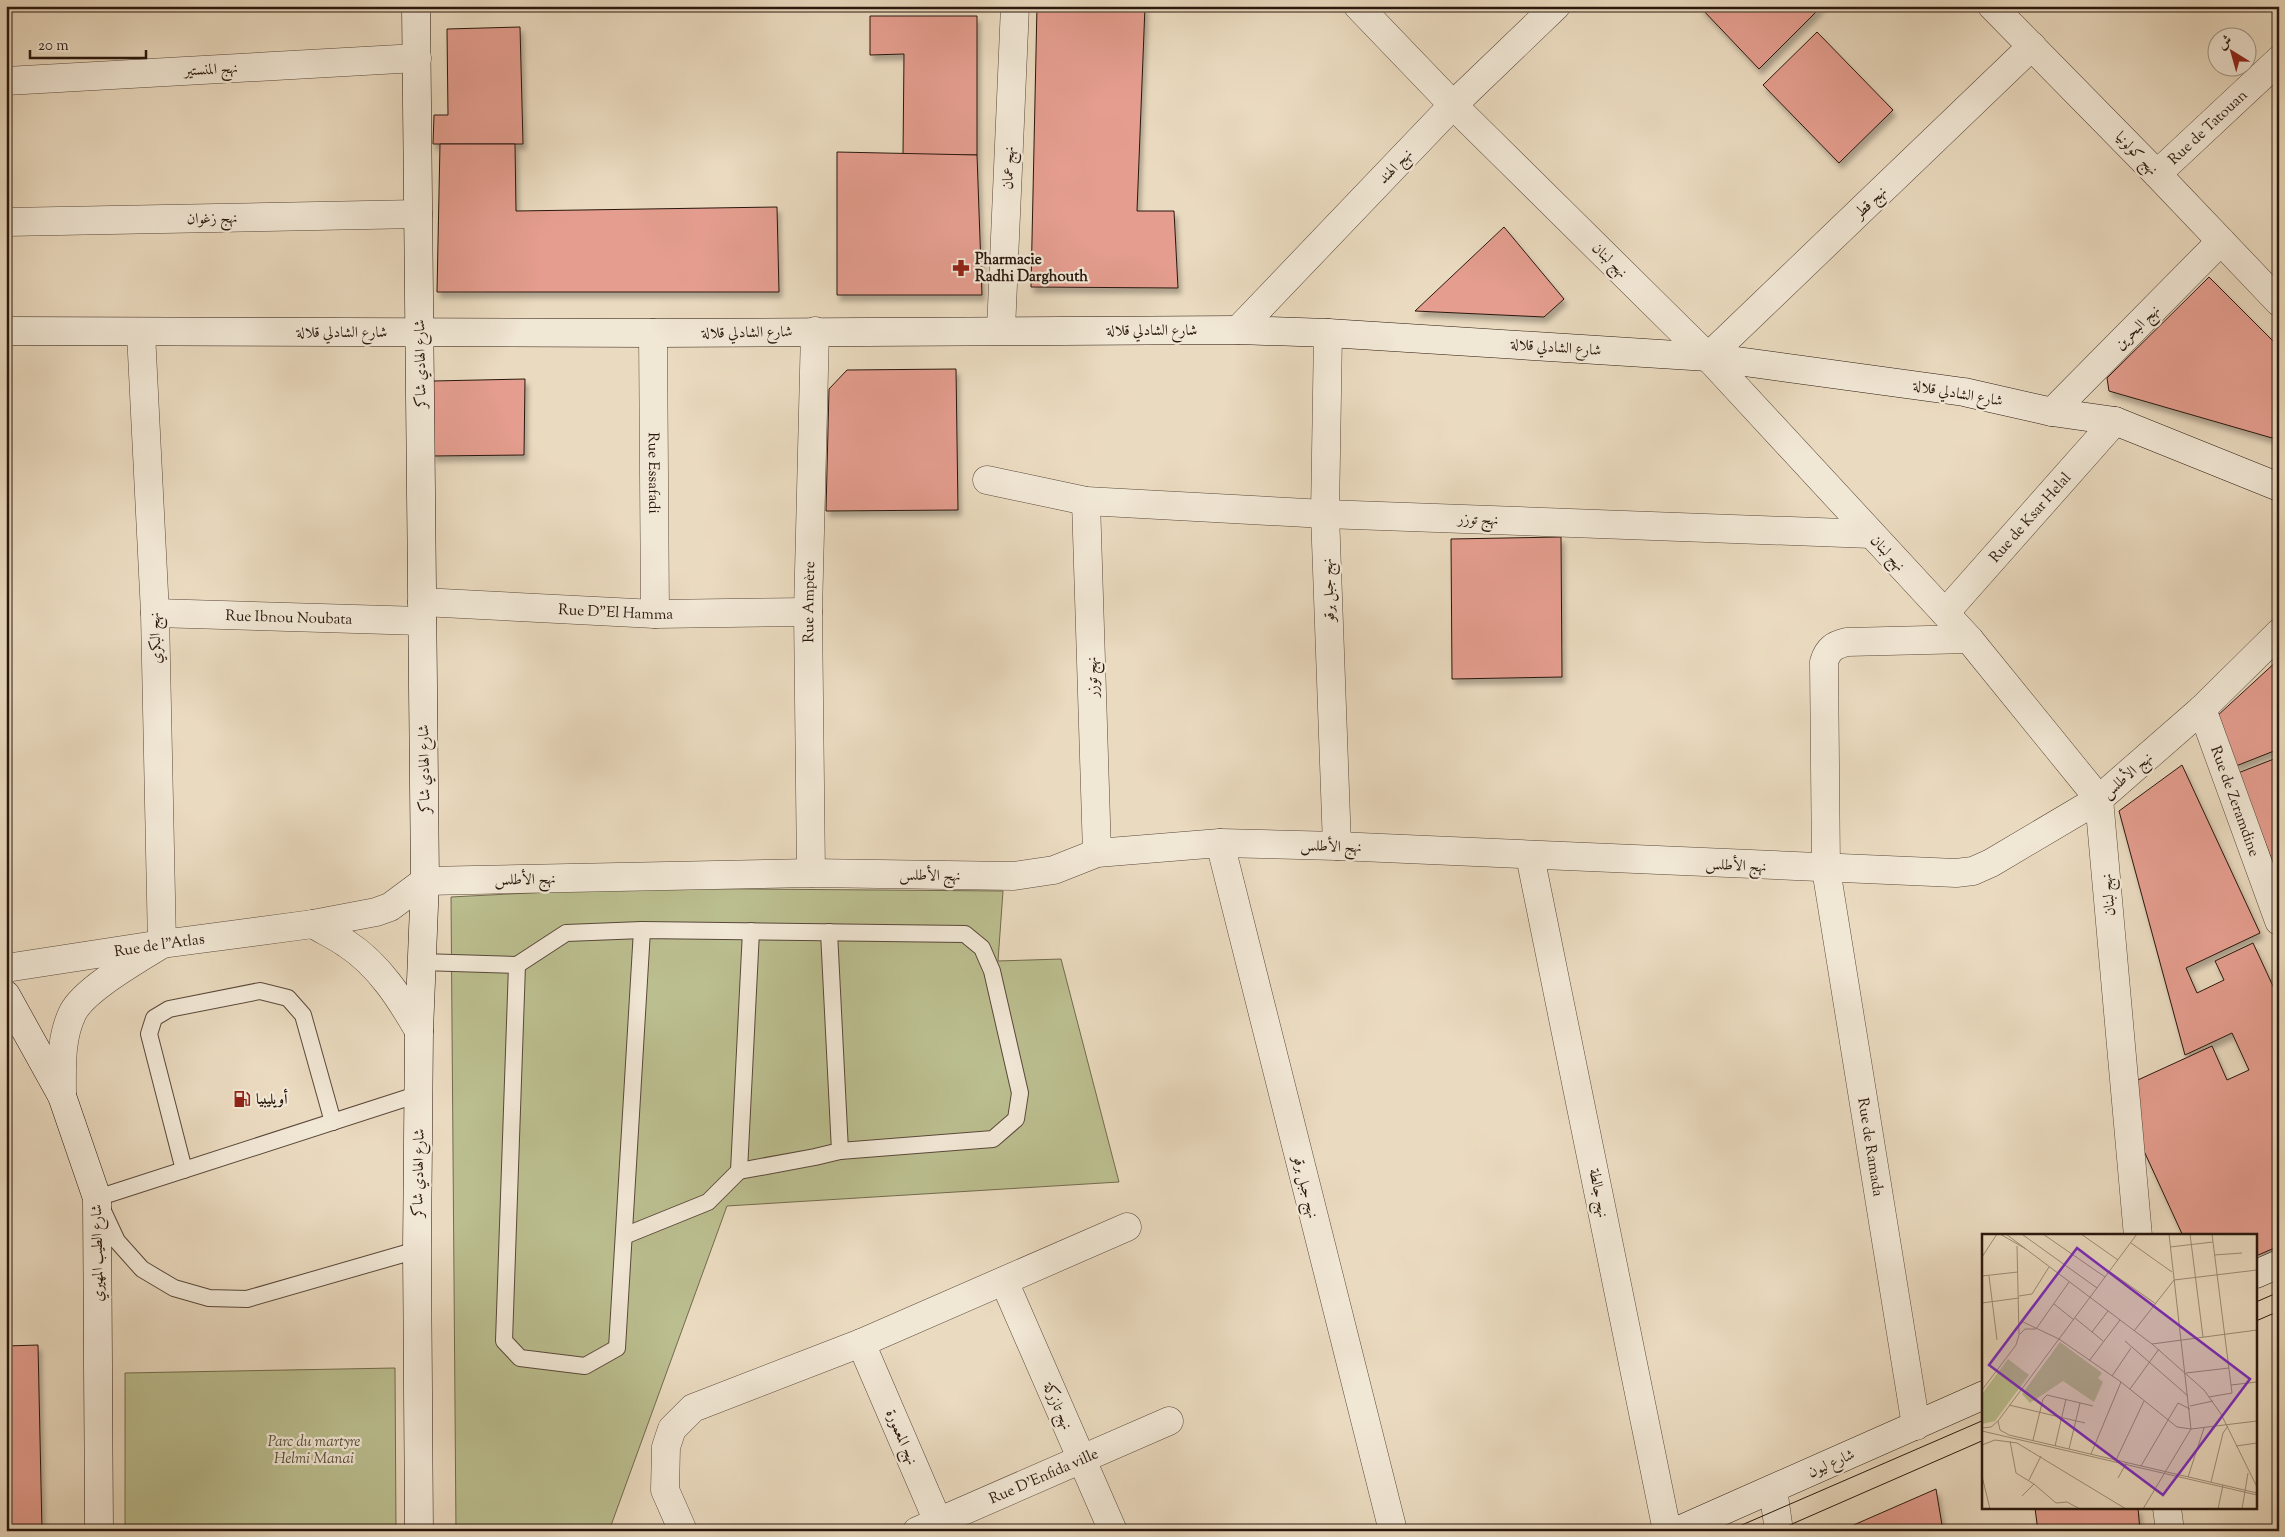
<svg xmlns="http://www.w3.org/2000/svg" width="2285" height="1537" font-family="'Sorts Mill Goudy',Amiri,serif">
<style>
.green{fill:#bbbe8f;stroke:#726b4e}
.building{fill:#e49d8e;stroke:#2a180e;filter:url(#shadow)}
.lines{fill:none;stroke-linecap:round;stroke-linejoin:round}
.lane-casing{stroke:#5a483a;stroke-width:18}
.street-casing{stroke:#5a483a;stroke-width:29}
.secondary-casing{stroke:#2a180e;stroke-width:29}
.lane{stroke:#f1e7d5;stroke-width:16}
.street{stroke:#f1e7d5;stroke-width:28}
.secondary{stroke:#f1e7d5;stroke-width:28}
.tram{stroke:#2a180e;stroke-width:1}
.labels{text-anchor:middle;stroke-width:4.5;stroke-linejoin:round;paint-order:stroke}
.street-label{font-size:15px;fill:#2a180e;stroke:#f1e7d5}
.poi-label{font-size:15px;font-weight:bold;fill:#2a180e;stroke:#f1e7d5;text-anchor:start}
.park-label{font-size:15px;font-style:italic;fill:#564a35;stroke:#f1e7d5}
.inset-road{fill:none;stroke:#9d8c78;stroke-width:1}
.view{fill:#7b2cbf;fill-opacity:0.15;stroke:#7b2cbf;stroke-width:2.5}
.inset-edge{fill:none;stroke:#2a180e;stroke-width:2.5}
</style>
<defs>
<filter id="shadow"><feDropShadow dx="3" dy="5.5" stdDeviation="2.5" flood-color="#0004"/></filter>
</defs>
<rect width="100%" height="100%" fill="#eadabf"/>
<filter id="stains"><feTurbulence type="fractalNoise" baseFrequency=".004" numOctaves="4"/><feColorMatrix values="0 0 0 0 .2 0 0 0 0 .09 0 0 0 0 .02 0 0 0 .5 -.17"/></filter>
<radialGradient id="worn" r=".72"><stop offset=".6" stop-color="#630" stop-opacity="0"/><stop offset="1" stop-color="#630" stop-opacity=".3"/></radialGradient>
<g class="green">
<path d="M625,888L1003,891L998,961L1061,959L1119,1182L727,1206L609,1531H456L451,897Z"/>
<path d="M395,1368L396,1531H125V1373Z"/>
</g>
<g class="building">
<path d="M1037,6H1145L1137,211H1174L1178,288L1031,287Z"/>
<path d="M1702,6H1822L1759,69L1701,8Z"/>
<path d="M870,16H977V155H903L904,54L870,55Z"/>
<path d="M520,27L523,144H433L434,115H448L447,29Z"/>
<path d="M1817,32L1893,110L1839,163L1763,85Z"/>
<path d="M440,144H515L516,211L777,207L779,292H437Z"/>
<path d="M837,152L977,155L982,295H837Z"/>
<path d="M1504,227L1564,299L1544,317L1415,311Z"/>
<path d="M2209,277L2279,347V440L2109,391L2107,378Z"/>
<path d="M956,369L958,510L826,511L829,389L847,370Z"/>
<path d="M525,379L524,455L432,456L433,381Z"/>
<path d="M1561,537L1562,677L1452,679L1451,539Z"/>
<path d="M2279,659V749L2236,766L2216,717Z"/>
<path d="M2279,757V867L2275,868L2238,773Z"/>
<path d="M2182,765L2260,933L2186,968L2197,993L2224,980L2215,961L2253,943L2279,999V1246L2256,1256V1236H2183L2116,1090L2212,1046L2227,1080L2249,1070L2232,1033L2185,1055L2119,811Z"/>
<path d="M38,1345L42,1531H6V1346Z"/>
<path d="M1936,1489L1943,1531H1850L1849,1527Z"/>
<path d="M2035,1508H2138L2140,1531H2038Z"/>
</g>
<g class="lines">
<g class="lane-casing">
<g id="lane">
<path d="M421,962L517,965L566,933L642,930L965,934L982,948L992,971L1020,1093L1016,1119L993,1139L840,1151"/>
<path d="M517,965L504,1341L520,1358L585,1366L617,1348L642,930"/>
<path d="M184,1170L149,1034L154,1018L169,1009L260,991L288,998L303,1015L333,1122"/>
<path d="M739,1171L815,1157L840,1151L829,932"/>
<path d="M624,1236L708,1202L739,1171L751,931"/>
<path d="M417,1250L247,1299L209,1298L174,1288L142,1269L117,1241L97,1198L419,1094"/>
</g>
</g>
<g class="street-casing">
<g id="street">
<path d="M1358,6L1453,105L1708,357L1969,639L2099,799L2138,1236"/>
<path d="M1992,6L2157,174L2279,302"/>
<path d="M6,81L417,58"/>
<path id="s1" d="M2157,174L2279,60"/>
<path d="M6,222L418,214"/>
<path d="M1001,330L1015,6"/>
<path d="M1238,330L1453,105L1556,6"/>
<path id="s2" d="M653,333L655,614"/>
<path d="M1328,333L1325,514L1337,846"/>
<path d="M1708,357L2032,46"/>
<path d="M2052,412L2221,241"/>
<path d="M987,480L1086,501L1325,514L1871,534"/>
<path d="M1086,501L1097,853"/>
<path id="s3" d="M422,602L655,614L808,612"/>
<path id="s4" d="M155,613L422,621"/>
<path id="s5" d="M1945,613L2115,421"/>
<path id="s6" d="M2202,709L2279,921"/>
<path d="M1220,843L1393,1531"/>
<path d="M1530,856L1667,1531"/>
<path id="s7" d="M811,873L808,612L815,331"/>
<path d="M313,924C324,931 336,936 347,944C379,965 400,998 419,1031"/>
<path id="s8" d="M6,968L162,944L313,924L376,912L390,907L425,881L811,873L1014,876L1054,870L1097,853L1220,843L1337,846L1956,873L1973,871L1991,863L2099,799L2202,709L2279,633"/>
<path d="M62,1096C62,1068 60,1038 73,1012C86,988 139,959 162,944L155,613L141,333"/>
<path d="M1004,1281L1113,1531"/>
<path d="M861,1343L942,1531"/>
<path d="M1916,1426L1826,869L1824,662C1828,649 1834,645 1847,642L1969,639"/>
<path d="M1773,1489L1779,1531"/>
<path d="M2167,1508L2170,1531"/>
<path d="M683,1531L665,1490L666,1447L672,1429L693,1408L861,1343L1127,1227"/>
<path id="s9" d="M917,1531L1169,1421"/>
</g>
</g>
<g class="secondary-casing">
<g id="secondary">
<path d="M416,6L425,881L419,1031L417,1250L419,1531"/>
<path d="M6,331L653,333L1238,330L1328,333L1708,357L1964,392L2052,412L2115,421L2279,487"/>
<path d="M6,995L62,1096L97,1198L99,1531"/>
<path d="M2256,1274L2279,1264"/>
<path d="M1677,1531L1984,1395"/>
</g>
</g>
<use href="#lane" class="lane"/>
<use href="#street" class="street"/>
<use href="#secondary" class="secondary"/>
<g class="tram">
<path d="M2256,1302L2279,1292"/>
<path d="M2256,1321L2279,1311"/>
<path d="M1728,1531L1984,1420"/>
<path d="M1776,1531L1984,1440"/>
</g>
</g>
<defs>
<g id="pharmacy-bare" transform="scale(1.35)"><path d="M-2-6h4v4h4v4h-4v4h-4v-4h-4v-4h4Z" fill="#8f2418" stroke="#f1e7d5" stroke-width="2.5" paint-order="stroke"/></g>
<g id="fuel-bare" transform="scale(1.35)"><path d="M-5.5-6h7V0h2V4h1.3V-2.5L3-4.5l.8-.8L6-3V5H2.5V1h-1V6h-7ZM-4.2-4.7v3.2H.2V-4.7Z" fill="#8f2418" stroke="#f1e7d5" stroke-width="2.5" paint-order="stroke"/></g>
</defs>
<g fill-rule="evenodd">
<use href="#pharmacy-bare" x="961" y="268"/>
<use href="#fuel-bare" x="242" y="1099"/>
</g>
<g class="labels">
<g class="street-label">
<text transform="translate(211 69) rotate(-3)" y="5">نهج المنستير</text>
<text dy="5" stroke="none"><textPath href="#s1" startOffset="69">Rue de Tatouan</textPath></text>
<text transform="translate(2137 153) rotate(46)" y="5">نهج كولونيا</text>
<text transform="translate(1395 166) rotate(-46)" y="5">نهج الهند</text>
<text transform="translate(1008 168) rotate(-88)" y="5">نهج عمان</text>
<text transform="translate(1870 202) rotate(-44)" y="5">نهج قطر</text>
<text transform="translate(212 218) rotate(-1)" y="5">نهج زغوان</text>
<text transform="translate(1610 260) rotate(45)" y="5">نهج لبنان</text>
<text transform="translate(2137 327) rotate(-45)" y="5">نهج البحرين</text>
<text x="1152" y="335">شارع الشادلي قلالة</text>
<text x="342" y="337">شارع الشادلي قلالة</text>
<text transform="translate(747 332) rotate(-1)" y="5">شارع الشادلي قلالة</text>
<text transform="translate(1556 347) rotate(4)" y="5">شارع الشادلي قلالة</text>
<text transform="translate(420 364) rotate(-91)" y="5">شارع الهادي شاكر</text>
<text transform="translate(1958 393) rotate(10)" y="5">شارع الشادلي قلالة</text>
<text dy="5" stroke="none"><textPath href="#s2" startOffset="140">Rue Essafadi</textPath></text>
<text dy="5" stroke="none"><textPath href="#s5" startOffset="128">Rue de Ksar Helal</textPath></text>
<text transform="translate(1478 519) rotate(2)" y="5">نهج توزر</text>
<text transform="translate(1888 553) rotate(47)" y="5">نهج لبنان</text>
<text transform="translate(1328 590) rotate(-92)" y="5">نهج جبل برقو</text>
<text dy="5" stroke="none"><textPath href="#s7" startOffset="271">Rue Ampère</textPath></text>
<text dy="5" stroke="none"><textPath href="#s3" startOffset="194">Rue D"El Hamma</textPath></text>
<text dy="5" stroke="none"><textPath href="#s4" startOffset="134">Rue Ibnou Noubata</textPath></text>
<text transform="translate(155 638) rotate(-92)" y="5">نهج البكري</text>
<text transform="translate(1092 677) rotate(-92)" y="5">نهج توزر</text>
<text transform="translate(424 769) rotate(-91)" y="5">شارع الهادي شاكر</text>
<text transform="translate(2127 775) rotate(-41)" y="5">نهج الأطلس</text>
<text dy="5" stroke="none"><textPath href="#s6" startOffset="98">Rue de Zeramdine</textPath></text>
<text transform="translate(1331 846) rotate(2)" y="5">نهج الأطلس</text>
<text transform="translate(1736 865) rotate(3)" y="5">نهج الأطلس</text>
<text transform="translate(930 875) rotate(1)" y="5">نهج الأطلس</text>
<text transform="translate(525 879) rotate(-1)" y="5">نهج الأطلس</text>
<text transform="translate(2108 895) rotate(-95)" y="5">نهج لبنان</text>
<text dy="5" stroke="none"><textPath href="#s8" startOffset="155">Rue de l"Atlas</textPath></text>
<text transform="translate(1871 1147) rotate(81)" y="5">Rue de Ramada</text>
<text transform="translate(418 1173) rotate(-89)" y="5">شارع الهادي شاكر</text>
<text transform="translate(1306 1187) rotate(76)" y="5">نهج جبل برقو</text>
<text transform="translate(1599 1193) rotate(79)" y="5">نهج جالطة</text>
<text transform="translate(97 1253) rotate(-91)" y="5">شارع الطيب المهيري</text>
<text transform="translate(1058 1406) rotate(66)" y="5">نهج تازركة</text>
<text transform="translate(902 1437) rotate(67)" y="5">نهج المعمورة</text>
<text transform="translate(1831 1463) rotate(-24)" y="5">شارع ليون</text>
<text dy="5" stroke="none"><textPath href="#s9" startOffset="138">Rue D'Enfida ville</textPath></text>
</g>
<g class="poi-label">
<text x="975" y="264">Pharmacie<tspan x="975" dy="17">Radhi Darghouth</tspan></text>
<text x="256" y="1104">أويليبيا</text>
</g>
<g class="park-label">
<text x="314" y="1446">Parc du martyre<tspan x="314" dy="17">Helmi Manai</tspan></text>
</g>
</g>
<g transform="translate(1982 1234)">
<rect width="275" height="275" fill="#eadabf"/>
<path d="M78,108L120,139L116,144L121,148L112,168L81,147L48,169L40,160ZM26,125L47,141L13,187L0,190V160Z" fill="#bbbe8f"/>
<path class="inset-road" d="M18,0L44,15M24,0L170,110L222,156L239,180L275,253M61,0L123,43M99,0L136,26M208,0L221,103M41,1L115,54M149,9L190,38M188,13L231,8M232,21L260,19M0,23L15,0M127,37L174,70M0,42L36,38M7,42L15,106M37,62L50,60L67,33M0,69L37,64M72,70L92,86M93,84L121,107M39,87L77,105L139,148L195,193L209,195L275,187M152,97L192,46L275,36M110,98L126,77M38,100L43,95H54L87,48M143,107L206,162M170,110L275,96M107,127L138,86M204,139L247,134M130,142L149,114M249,151L275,148M148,155L177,115M0,156L34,111L37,101L35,12M227,163L250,159L230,0M27,171L103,189M208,172L231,167M16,187L18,196L27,201L275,259M0,194L9,193L16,187L155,0M0,197L275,261M51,206L61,165L65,161L111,172M28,207L34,239L52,250L74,269L85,268L98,275M0,211L13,206L35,209L144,275M73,212L84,165M254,212L275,209M87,215L98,169M109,220L139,148M134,226L162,167M159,232L196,169L208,175M0,242L8,275M206,243L222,194M136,244L145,228M47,246L59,222M229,248L241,199L246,192M40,262L52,250M161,275L209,195L187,0M236,275L241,251M260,275L266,239"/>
<path class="view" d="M95,14L268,145L181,261L7,131Z"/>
<rect width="275" height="275" class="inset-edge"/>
</g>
<rect width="2285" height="1537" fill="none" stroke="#eadabf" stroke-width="25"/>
<rect x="8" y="8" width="2270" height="1522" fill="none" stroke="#2a180e" stroke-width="2.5"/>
<rect x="12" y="12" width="2260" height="1512" fill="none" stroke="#2a180e"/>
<g transform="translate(2232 52) rotate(323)"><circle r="24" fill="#f1e7d5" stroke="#a19485"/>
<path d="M0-4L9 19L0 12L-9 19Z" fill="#8f2418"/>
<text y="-8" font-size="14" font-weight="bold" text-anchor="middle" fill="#2a180e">ش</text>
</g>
<path d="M30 50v8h116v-8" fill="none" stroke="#2a180e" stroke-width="2.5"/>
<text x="38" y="50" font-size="15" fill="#2a180e" stroke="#f1e7d5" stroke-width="4" paint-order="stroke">20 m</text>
<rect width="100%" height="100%" filter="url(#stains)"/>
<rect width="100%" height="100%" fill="url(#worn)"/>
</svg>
